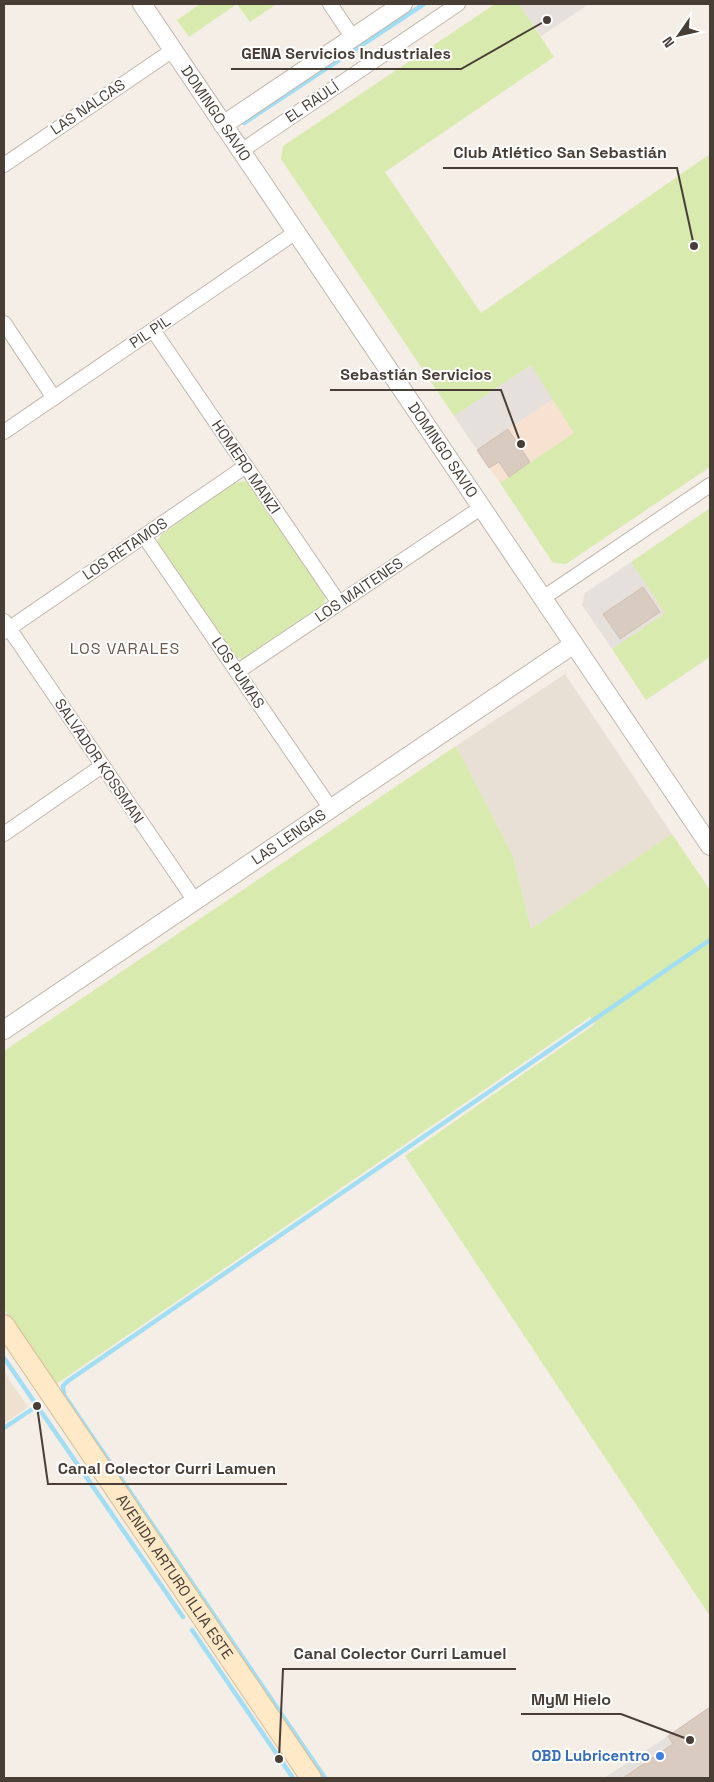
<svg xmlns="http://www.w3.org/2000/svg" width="714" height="1782" font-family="'Space Grotesk',sans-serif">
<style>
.residential{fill:#e8dfd5}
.commercial{fill:#f7e1d1}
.industrial{fill:#e6e0dc}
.education{fill:#eee1d0}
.green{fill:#d8eaae}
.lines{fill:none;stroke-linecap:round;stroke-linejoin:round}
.stream{stroke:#a1def3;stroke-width:4.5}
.building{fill:#d9cbbf;stroke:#d1bfaf}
.minor-casing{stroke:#c3b7ac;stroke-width:16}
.tertiary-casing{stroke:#c3b7ac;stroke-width:20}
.secondary-casing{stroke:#d9be97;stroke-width:22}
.minor{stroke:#fff;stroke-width:14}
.tertiary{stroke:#fff;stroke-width:18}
.secondary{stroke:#ffe9c6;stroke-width:20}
.shop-dot{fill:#3f7fe0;stroke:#fff;stroke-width:2}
.labels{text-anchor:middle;stroke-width:4;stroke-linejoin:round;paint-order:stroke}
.street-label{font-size:15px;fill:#483e36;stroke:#fff}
.shop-label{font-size:15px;font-weight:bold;fill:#366cbe;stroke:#fff;text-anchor:end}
.neighbourhood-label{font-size:16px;letter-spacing:1px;fill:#6b5a4c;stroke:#fff}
.leader{fill:none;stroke:#483e36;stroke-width:2}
.callout-dot{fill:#483e36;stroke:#fff;stroke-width:2}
.callout-label{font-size:16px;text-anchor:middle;font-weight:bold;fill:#483e36;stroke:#fff;stroke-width:4;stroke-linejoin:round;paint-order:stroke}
</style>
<rect width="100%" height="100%" fill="#f4eee7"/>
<path class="residential" d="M565,674L672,834L531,929L513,856L456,746Z"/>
<path class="commercial" d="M553,399L575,433L500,483L477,450Z"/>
<g class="industrial">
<path d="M519,4H589L541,36Z"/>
<path d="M531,365L553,399L477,450L454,416Z"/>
<path d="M631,562L665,613L612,649L582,605L585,593Z"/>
<path d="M710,1707V1778H604L668,1736Z"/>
</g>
<path class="education" d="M4,1372L28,1407L4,1424Z"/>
<g class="green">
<path d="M200,4H277L250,22L237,4L189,37L177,20Z"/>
<path d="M495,4H519L554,57L385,172L481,313L710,154V467L566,564L553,563L500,483L574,433L531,365L454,416L281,159L283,146Z"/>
<path d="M245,481L252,486L326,597L323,606L243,659L233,656L160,548L158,540L162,534L234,483Z"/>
<path d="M710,508V657L646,700L612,649L665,613L631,562Z"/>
<path d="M456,746L513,856L531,929L672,834L710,890V1616L405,1156L595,1024L590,1017L55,1385L4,1309V1051Z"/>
</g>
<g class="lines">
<g class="stream">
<path d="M244,123L424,4"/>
<path d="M4,1358L183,1617"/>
<path d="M4,1428L37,1406"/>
<path d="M192,1630L293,1778"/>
<path d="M325,1778L64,1395L63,1386L68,1381L710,940"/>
</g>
</g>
<g class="building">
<path d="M508,429L530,462L509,477L499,462L489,468L477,450Z"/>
<path d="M643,587L660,612L620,639L603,614Z"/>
<path d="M710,1707V1778H623L673,1744L668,1736Z"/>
</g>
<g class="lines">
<g class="minor-casing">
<g id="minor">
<path d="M330,4L353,38"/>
<path d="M241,151L458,4"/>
<path d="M4,165L173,50"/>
<path d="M4,323L54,398"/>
<path d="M153,330L339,603"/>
<path d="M4,432L296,232"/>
<path d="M144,536L331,809"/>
<path d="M543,598L710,485"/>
<path d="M4,621L195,901"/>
<path d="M4,632L246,466"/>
<path d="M237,672L482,507"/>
<path d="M4,834L102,766"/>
</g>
</g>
<g class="tertiary-casing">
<g id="tertiary">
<path id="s1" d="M142,4L710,846"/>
<path d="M223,125L403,4"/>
<path id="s2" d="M4,1030L574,644"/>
</g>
</g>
<g class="secondary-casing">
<g id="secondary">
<path id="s3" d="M4,1325L311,1778"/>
</g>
</g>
<use href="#minor" class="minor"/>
<use href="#tertiary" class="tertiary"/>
<use href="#secondary" class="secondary"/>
</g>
<circle class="shop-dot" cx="660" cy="1756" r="5"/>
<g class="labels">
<g class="street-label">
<text transform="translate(312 102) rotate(-34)" y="5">EL RAULÍ</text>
<text transform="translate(88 107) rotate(-34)" y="5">LAS NALCAS</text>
<text dy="5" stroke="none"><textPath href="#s1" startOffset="132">DOMINGO SAVIO</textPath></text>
<text transform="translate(150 332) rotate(-34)" y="5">PIL PIL</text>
<text dy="5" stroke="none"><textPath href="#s1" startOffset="538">DOMINGO SAVIO</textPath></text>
<text transform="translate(246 467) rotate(56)" y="5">HOMERO MANZI</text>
<text transform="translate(125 549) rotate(-34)" y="5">LOS RETAMOS</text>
<text transform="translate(359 590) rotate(-34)" y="5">LOS MAITENES</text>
<text transform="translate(238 673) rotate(56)" y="5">LOS PUMAS</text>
<text transform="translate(99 761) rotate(56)" y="5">SALVADOR KOSSMAN</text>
<text dy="5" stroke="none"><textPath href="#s2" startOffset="344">LAS LENGAS</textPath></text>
<text dy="5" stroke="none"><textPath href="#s3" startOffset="304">AVENIDA ARTURO ILLIA ESTE</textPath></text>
</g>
<g class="shop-label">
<text x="650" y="1761">OBD Lubricentro</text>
</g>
<g class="neighbourhood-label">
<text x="125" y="654">LOS VARALES</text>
</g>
</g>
<path class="leader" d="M547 20L461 69H231M694 246L677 168H443M521 444L501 390H330M37 1406L48 1484H287M279 1759L283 1669H516M690 1740L621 1714H521"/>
<g class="callout-dot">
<circle cx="547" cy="20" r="5"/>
<circle cx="694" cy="246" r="5"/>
<circle cx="521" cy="444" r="5"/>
<circle cx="37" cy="1406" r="5"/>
<circle cx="279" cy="1759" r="5"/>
<circle cx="690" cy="1740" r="5"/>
</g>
<g class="callout-label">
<text x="346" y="59">GENA Servicios Industriales</text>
<text x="560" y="158">Club Atlético San Sebastián</text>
<text x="416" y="380">Sebastián Servicios</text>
<text x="167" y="1474">Canal Colector Curri Lamuen</text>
<text x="400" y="1659">Canal Colector Curri Lamuel</text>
<text x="571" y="1705">MyM Hielo</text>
</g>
<rect width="714" height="1782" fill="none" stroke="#483e36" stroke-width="10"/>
<g transform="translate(679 35) rotate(236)" stroke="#ffffff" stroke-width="4" paint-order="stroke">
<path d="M0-4L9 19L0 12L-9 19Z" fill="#483e36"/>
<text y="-8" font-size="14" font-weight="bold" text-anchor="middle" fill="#483e36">N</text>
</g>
</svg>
